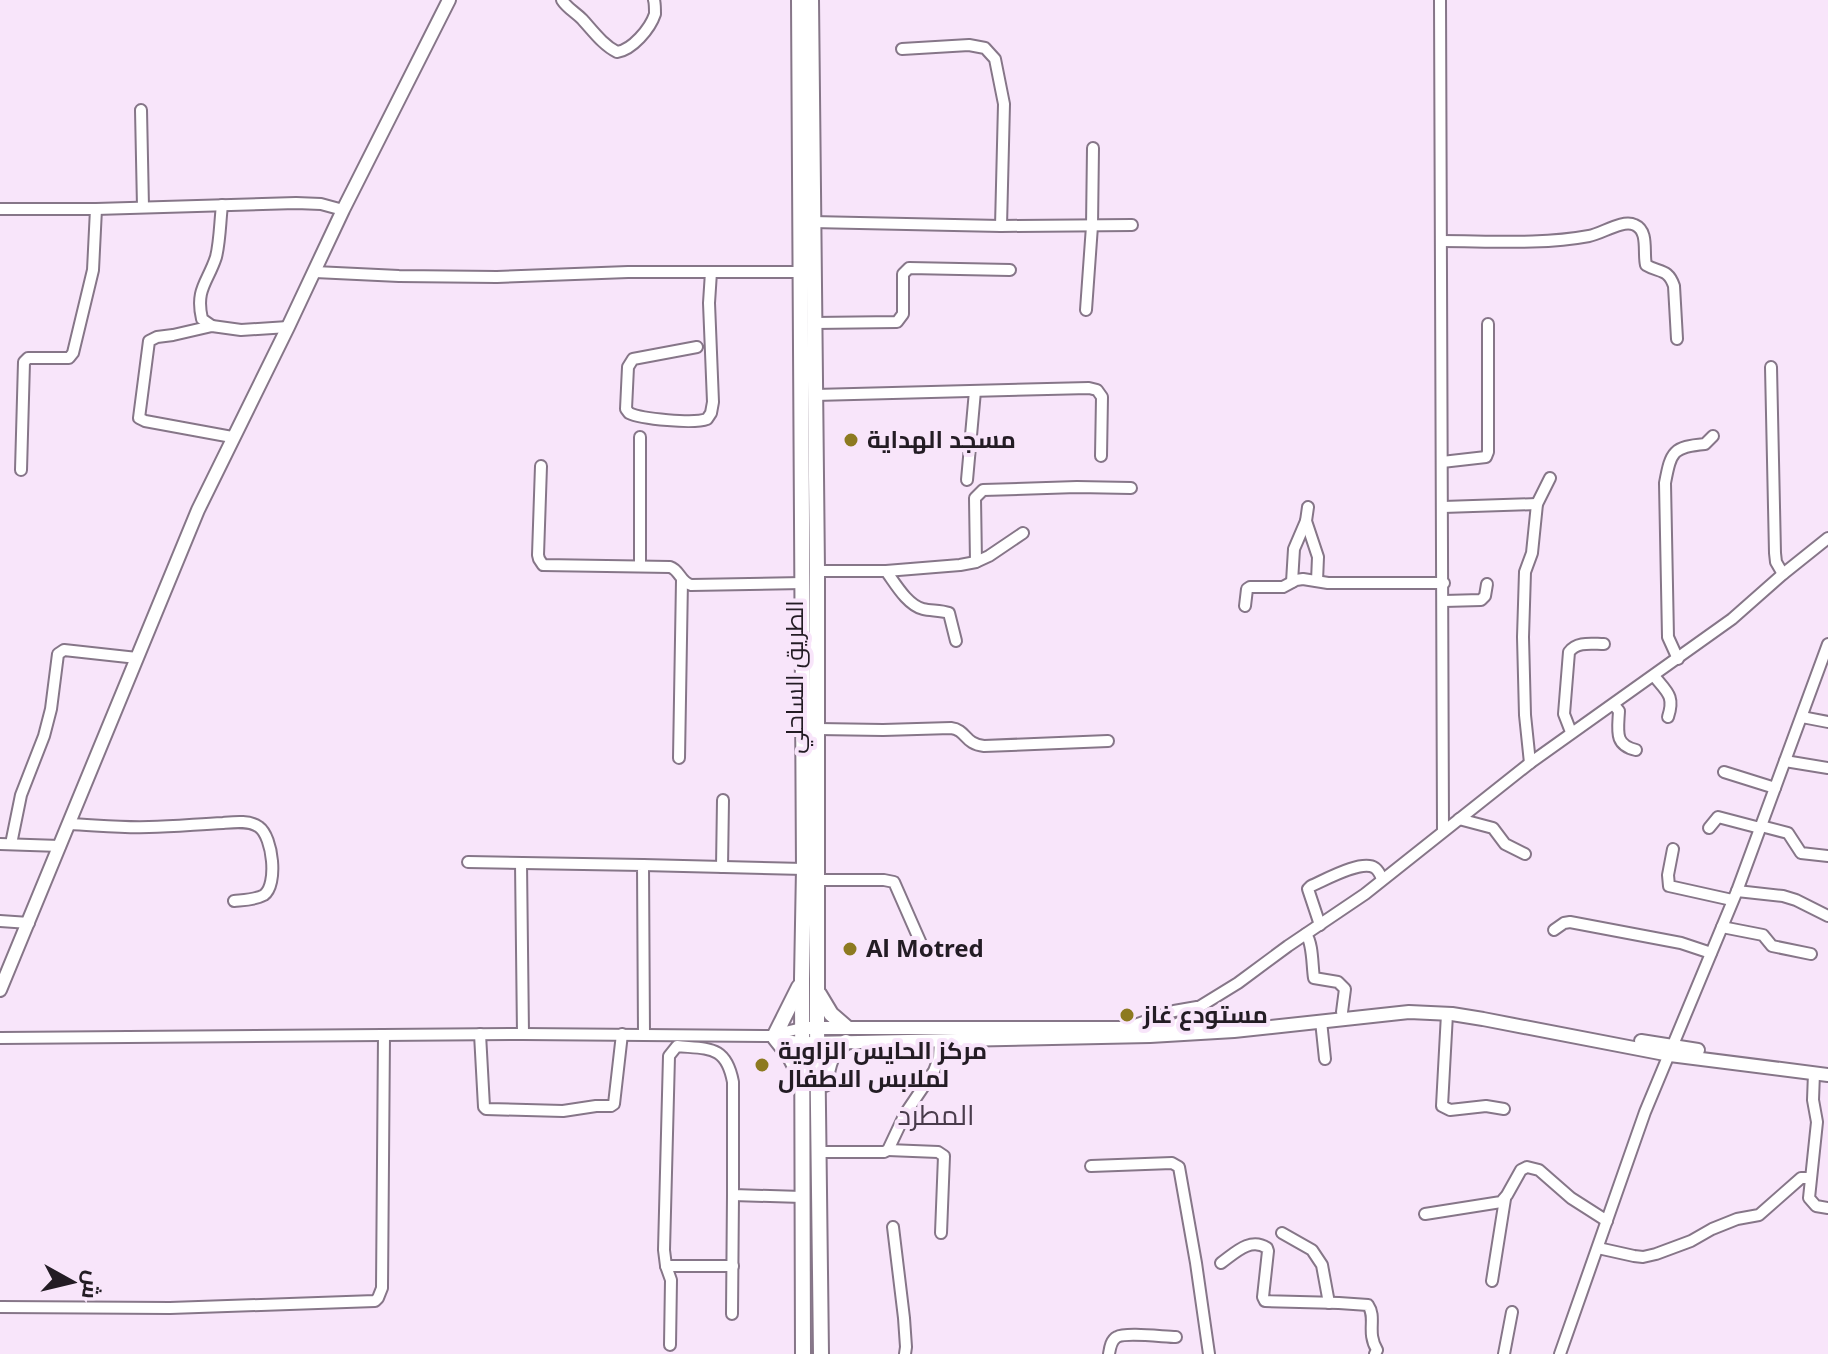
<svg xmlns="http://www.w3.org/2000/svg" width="1828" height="1354" font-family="'Noto Sans',Cairo,sans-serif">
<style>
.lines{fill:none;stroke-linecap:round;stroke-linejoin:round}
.minor-casing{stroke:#867688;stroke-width:14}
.major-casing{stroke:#867688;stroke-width:16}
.highway-casing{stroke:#867688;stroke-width:18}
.minor{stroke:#fff;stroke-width:10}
.major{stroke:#fff;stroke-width:12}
.highway{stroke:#fff;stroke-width:14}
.poi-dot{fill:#8d7a20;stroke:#f8e5fa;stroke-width:3}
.labels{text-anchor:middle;stroke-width:8;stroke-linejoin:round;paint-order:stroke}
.poi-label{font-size:24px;font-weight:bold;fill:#231c24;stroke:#f8e5fa;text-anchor:start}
.street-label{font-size:24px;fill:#231c24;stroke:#f8e5fa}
.quarter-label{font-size:28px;fill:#4a3c4c;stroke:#f8e5fa}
</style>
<rect width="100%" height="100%" fill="#f8e5fa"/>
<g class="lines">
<g class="minor-casing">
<g id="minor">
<path d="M562,0C567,8 575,12 582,19C593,31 603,45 617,52C632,50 650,29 655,14C655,11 655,3 654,0"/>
<path d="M1440,0L1443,830"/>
<path d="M902,49L969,45L985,48L995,59L1004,104L1001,226"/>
<path d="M141,110L143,207"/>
<path d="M0,209H96L296,203L321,204L343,210"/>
<path d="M812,222L1001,226L1132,225"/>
<path d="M1441,241C1489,241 1541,245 1589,236C1602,234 1622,219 1635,225C1649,231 1643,253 1646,265C1659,273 1668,268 1674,286L1677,339"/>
<path d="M315,272L399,276L497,277L628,272H800"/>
<path d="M1086,310L1092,226L1093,148"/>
<path d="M814,323L897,322L903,314V274L909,268L1010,270"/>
<path d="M212,326L202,319C195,289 208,282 216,257C220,241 220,222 222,205"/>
<path d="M697,347L633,359L628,367L626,409L629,413C641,419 694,424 707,419L711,413L713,402L709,303L711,272"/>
<path d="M1771,367L1775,553L1776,562L1783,574"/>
<path d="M815,395L1089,388L1097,390L1102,397L1101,456"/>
<path d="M232,437L145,421L139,418L149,341L157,337L173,335L212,326L241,330L288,327"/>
<path d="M640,437V566"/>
<path d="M1442,462L1486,457L1488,452V324"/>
<path d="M541,466L538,555L539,559L543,565L670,567C680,570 680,582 691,585L803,583"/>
<path d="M21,470L24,362L28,358H69L73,353L93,270L96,209"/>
<path d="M967,480L975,391"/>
<path d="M1308,507L1306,521L1318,557L1317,581"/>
<path d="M1443,507L1537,504"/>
<path d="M976,562L975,498L983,490L1077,487L1131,488"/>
<path d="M817,571H886L960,565L976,562L989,556L1023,533"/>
<path d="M886,571C895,583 907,605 923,609C931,611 940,610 949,613L956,641"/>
<path d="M1292,582L1294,549L1306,521"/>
<path d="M1444,601L1481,600L1485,596L1487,584"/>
<path d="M1245,606L1247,589L1250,587H1283L1296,580L1303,579L1328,583H1444"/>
<path d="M1678,659L1668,637L1665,483C1671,451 1673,447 1705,444L1713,436"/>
<path d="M1654,676C1667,692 1675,696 1668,717"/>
<path d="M1614,705L1619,711C1618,731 1614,745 1636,750"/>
<path d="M1802,717L1828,722"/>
<path d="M818,729L883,730L951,728C967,730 964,744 984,746L1108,741"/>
<path d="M1571,732L1564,714L1569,652C1577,641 1592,644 1604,644"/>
<path d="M679,758L682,580"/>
<path d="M1785,761L1828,768"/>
<path d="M1530,763L1525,715L1523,637L1525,572L1532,553L1537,504L1550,478"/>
<path d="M1724,772L1775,788"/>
<path d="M1459,819L1493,828L1505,844L1525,854"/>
<path d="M69,824C95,825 122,828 149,827C174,827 198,824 223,823C234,822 250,820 259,827C273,837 278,885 264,895C255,900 244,900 234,901"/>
<path d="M1761,826L1788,833L1801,853L1828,856"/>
<path d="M1709,828L1718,817L1760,828"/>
<path d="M0,844L60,846"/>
<path d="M11,844L21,795L44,736L51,709L58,654L64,650L137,658"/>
<path d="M1673,849L1668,875L1669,886L1732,900"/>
<path d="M468,862L643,865L644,1034"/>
<path d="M521,863L523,1034"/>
<path d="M643,865L804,869"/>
<path d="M722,867L723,800"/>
<path d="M818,880H884L894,882L923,948"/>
<path d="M1737,891L1783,896L1796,900L1828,916"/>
<path d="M0,921L29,923"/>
<path d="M1320,925L1308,889L1311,886C1325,880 1362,859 1375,868C1379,871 1380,874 1382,879"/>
<path d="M1722,927L1763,935L1772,946L1811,954"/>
<path d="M1554,930L1564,923L1570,922L1681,943L1711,953"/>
<path d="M1306,934C1313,944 1312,965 1314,978L1338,982L1345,989L1342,1012"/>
<path d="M1447,1014L1442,1106L1450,1110L1486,1106L1504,1109"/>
<path d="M1321,1021L1325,1059"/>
<path d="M1132,1026L1174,1011L1197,1007"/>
<path d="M1174,1027L1199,1007L1238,983L1288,946L1365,894L1530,763L1732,619L1783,574L1828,538"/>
<path d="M480,1034L484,1107L486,1109L563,1111L596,1106H611L614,1104L622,1034"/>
<path d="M772,1035L802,1028"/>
<path d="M0,1038L523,1034L770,1036L775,1038L803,1043"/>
<path d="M1814,1073L1813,1100L1817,1122L1809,1198L1816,1206L1828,1208"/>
<path d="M888,1150L938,1152L944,1156L941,1233"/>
<path d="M819,1152H884L888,1150L905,1114L934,1071L939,1058L940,1040"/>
<path d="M1091,1166L1172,1163L1179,1167L1196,1263L1209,1354"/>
<path d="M1425,1214L1501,1202L1507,1195L1521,1170L1527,1167L1539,1170L1571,1198L1607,1221"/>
<path d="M893,1227L904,1318L906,1347L905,1354"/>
<path d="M1282,1233L1312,1250L1322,1265L1329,1303"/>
<path d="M1598,1248L1634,1256L1643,1257L1656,1254L1691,1241L1712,1229L1737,1219L1759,1215L1801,1178H1810"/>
<path d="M1221,1263C1235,1253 1250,1237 1267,1248L1268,1251L1263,1297L1265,1301L1339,1303L1368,1305C1377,1318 1366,1332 1377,1350L1375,1354"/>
<path d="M666,1266H733"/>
<path d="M1492,1281L1505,1199"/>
<path d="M0,1307L170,1308L375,1301L378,1298L382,1288L384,1035"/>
<path d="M732,1314L733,1195"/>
<path d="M670,1345L671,1280L666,1266L664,1250L669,1056L677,1046C709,1049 726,1045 733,1082V1195L802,1197"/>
<path d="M1109,1354C1110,1348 1111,1340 1117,1337C1126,1332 1165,1337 1176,1337"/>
<path d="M1504,1354L1512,1312"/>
<path d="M1560,1354L1645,1112L1737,891L1828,644"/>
</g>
</g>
<g class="major-casing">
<g id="major">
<path d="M0,990L198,510L288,327L343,210L449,0"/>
<path d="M802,1028H1128L1242,1022"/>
<path d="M1641,1041L1698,1050"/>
<path d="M810,1043L1150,1036L1234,1031L1409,1012L1452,1014L1483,1019L1670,1055L1828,1075"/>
</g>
</g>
<g class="highway-casing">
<g id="highway">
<path d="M799,0L804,869L802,979L803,1354"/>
<path d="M811,0L817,571V1027L821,1354"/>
<path d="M819,994L831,1014L846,1027"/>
<path d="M776,1033L799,987"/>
<path d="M775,1038L790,1057L801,1078"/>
<path d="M825,1084C828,1066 830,1052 846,1042"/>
</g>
</g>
<use href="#minor" class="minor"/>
<use href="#major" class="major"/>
<use href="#highway" class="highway"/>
</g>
<g class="poi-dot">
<circle cx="851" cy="440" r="8"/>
<circle cx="850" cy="949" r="8"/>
<circle cx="1127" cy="1015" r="8"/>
<circle cx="762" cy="1065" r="8"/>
</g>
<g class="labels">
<g class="poi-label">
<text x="867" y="448">مسجد الهداية</text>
<text x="866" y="957">Al Motred</text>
<text x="1143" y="1023">مستودع غاز</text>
<text x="778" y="1059">مركز الحايس الزاوية<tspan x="778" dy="28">لملابس الاطفال</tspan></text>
</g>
<g class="street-label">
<text transform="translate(795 677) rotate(-90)" y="8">الطريق الساحلي</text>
</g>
<g class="quarter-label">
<text x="936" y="1125">المطرد</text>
</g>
</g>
<g transform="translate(72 1282) rotate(98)" stroke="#f8e5fa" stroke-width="6" paint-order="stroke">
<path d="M0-6L14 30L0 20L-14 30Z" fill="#231c24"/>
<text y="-12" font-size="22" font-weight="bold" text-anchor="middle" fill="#231c24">ش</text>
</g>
</svg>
